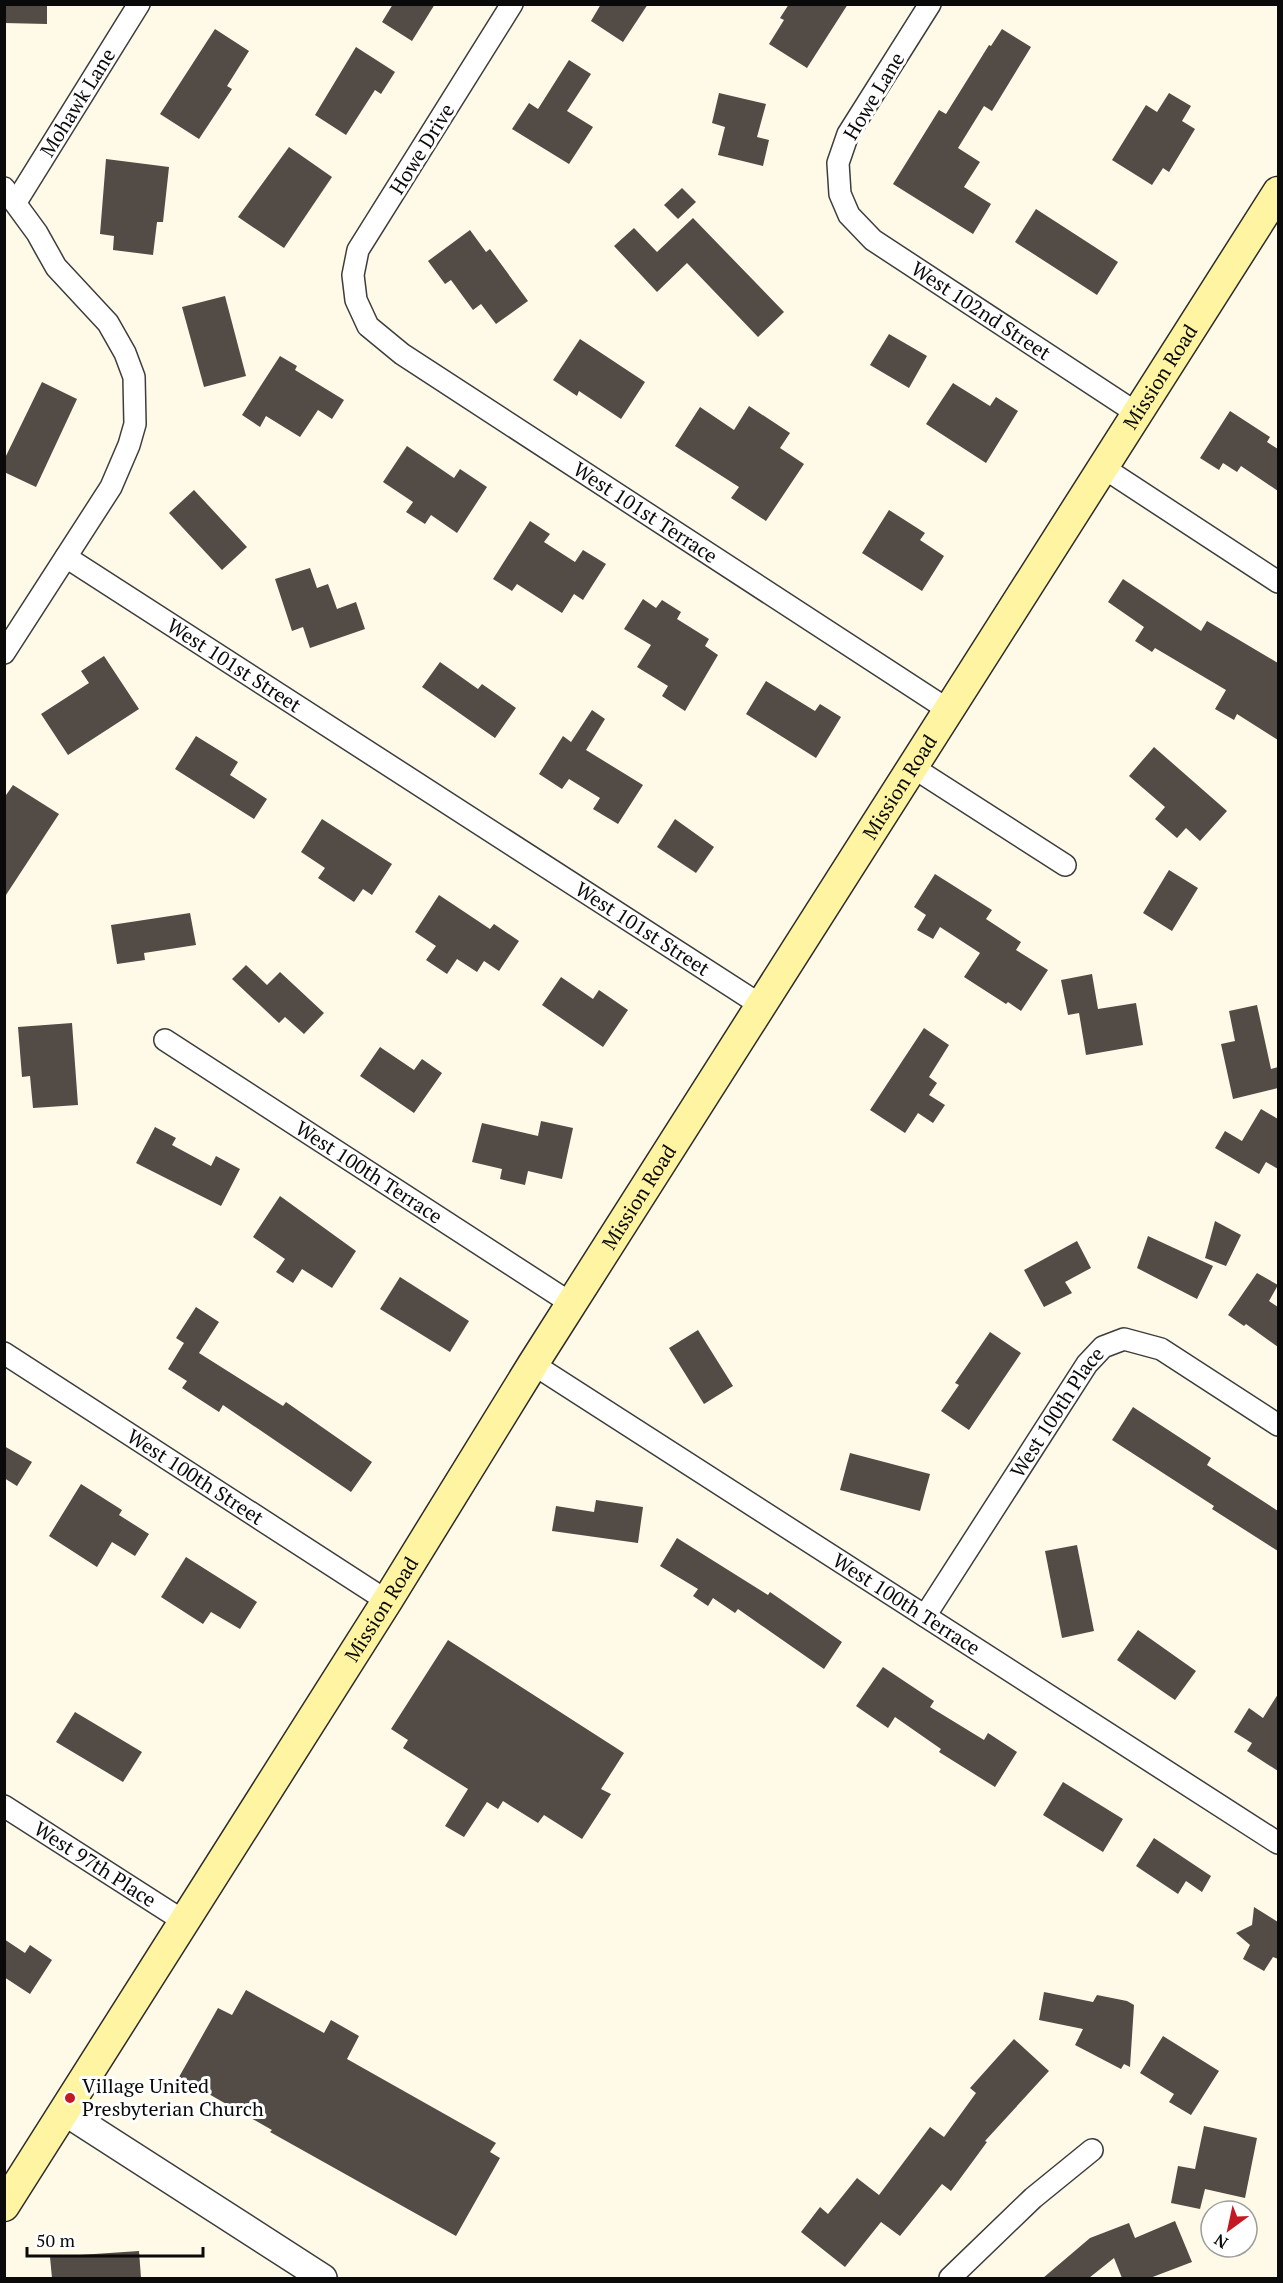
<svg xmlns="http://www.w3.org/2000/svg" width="1283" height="2283" font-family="'PT Serif',serif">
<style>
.building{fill:#534b46}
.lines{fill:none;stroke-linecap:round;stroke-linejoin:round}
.minor-casing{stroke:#3d3d3d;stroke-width:24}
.tertiary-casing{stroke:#3d3d3d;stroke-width:30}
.secondary-casing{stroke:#2c2c2c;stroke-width:33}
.minor{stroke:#fff;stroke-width:21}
.tertiary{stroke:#fff;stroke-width:27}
.secondary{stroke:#fff4a2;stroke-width:30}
.poi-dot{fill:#c41822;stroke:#fff;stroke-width:2}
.labels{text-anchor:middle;stroke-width:6;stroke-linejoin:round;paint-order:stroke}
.street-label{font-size:20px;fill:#0a0a0a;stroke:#fff}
.poi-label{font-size:20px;fill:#0a0a0a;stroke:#fff;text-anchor:start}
</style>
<rect width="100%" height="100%" fill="#fffae7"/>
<g class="building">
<path d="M4,4H47V24L4,23Z"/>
<path d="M393,4H435L412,41L382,22Z"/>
<path d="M601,4H648L623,42L591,21Z"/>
<path d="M789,4H848L807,68L769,44L784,20L780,18Z"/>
<path d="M215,29L249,51L227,86L232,89L199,139L160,114Z"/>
<path d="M1002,29L1031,47L992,111L984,106L958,148L980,162L964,187L991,204L973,234L893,184L939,110L946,114L989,45L991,46Z"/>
<path d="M356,47L395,72L381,94L375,90L346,135L315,115Z"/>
<path d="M569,60L591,74L567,111L593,127L569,164L512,129L529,103L538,109Z"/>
<path d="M719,93L766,104L757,137L769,140L763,166L718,155L725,127L712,123Z"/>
<path d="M1169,93L1191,106L1182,121L1195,129L1169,172L1163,168L1152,185L1112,160L1146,105L1157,112Z"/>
<path d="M289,147L332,177L284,248L238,217Z"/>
<path d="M106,159L169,167L163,222H157L153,255L113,250L114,236L100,234Z"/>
<path d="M682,188L696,202L678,219L664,205Z"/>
<path d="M1036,209L1118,262L1097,295L1015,242Z"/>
<path d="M693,218L784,312L758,337L687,263L657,292L614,246L634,228L657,252Z"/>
<path d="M470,230L486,252L490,249L528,301L496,324L481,304L473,310L451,280L445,284L428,261Z"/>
<path d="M225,296L246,376L204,387L182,307Z"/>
<path d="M889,334L927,356L909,388L870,365Z"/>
<path d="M580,339L645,382L621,419L579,391L577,396L553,380Z"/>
<path d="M280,356L297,366L295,370L344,400L332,419L318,410L300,437L266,416L260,427L242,415Z"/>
<path d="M42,382L77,399L36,487L4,472V460Z"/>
<path d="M953,383L990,406L996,397L1018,411L986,463L926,424Z"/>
<path d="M749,406L790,433L780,448L804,464L766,521L731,498L739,487L675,446L700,407L734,430Z"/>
<path d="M1230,411L1270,437L1267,442L1278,449V491L1241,466L1237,472L1223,463L1219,470L1200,458Z"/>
<path d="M407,446L454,478L460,469L487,487L457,533L431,515L425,524L406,512L413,502L383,482Z"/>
<path d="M194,490L247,547L222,570L169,513Z"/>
<path d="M889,510L925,533L920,540L944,556L922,591L862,553Z"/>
<path d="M530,521L550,534L544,542L575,562L583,550L606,564L583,600L574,594L562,613L517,584L512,591L493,579Z"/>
<path d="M310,568L317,588L328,584L337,609L356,602L365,629L310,648L303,627L292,631L275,579Z"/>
<path d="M1123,579L1201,631L1207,621L1278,663V740L1237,714L1234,720L1215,709L1226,690L1155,648L1152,652L1135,641L1144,627L1108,602Z"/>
<path d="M643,599L656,608L662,600L681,612L677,619L709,639L705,646L718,655L685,711L662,696L668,686L637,667L651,645L624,629Z"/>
<path d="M104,656L139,709L68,755L41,714L89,683L81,671Z"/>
<path d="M440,662L478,689L482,684L516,708L495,738L422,687Z"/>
<path d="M766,681L815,711L820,704L841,717L816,758L746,714Z"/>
<path d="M592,710L605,719L586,750L643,785L618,824L593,809L600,798L569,779L562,789L539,774L563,736L571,742Z"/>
<path d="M196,736L238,762L230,775L267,799L254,819L175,769Z"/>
<path d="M1154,747L1227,811L1200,841L1186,828L1177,838L1155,819L1165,807L1129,776Z"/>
<path d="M13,785L59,814L4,898V798Z"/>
<path d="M322,819L392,864L372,895L363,889L354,902L318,878L325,868L301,852Z"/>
<path d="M675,819L714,847L696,873L657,847Z"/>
<path d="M1169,870L1198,888L1172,931L1143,913Z"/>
<path d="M935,874L992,910L986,919L1021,942L1016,950L1048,970L1021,1011L1008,1002L1006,1004L964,977L980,953L940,927L933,939L917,930L926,915L914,907Z"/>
<path d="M439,895L490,929L494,924L519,941L499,971L484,961L477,972L457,959L447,974L426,960L436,946L415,932Z"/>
<path d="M190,913L196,945L144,953L145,960L117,964L111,925Z"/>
<path d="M246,965L267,985L280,972L324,1013L304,1034L285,1017L279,1023L232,979Z"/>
<path d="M1092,974L1098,1009L1136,1003L1143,1045L1086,1055L1079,1013L1068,1015L1061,980Z"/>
<path d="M561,977L593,999L599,990L628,1010L603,1047L542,1005Z"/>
<path d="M1257,1005L1271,1069L1278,1067V1088L1233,1099L1221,1044L1235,1041L1229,1011Z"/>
<path d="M72,1023L78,1105L33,1108L30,1076L22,1077L18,1027Z"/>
<path d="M924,1028L949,1045L929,1077L937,1083L929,1095L945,1105L933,1123L918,1113L905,1133L870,1110Z"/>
<path d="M380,1047L414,1070L422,1059L442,1073L414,1113L360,1076Z"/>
<path d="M1261,1109L1278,1119V1169L1266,1162L1259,1174L1215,1148L1225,1131L1242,1141Z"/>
<path d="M541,1121L573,1128L562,1179L528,1171L525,1185L500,1179L502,1169L472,1162L482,1123L538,1136Z"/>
<path d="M155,1127L176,1138L172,1145L211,1166L216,1156L240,1169L221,1206L136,1163Z"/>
<path d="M280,1196L356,1251L332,1288L302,1269L293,1283L276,1272L285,1259L253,1237Z"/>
<path d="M1215,1221L1241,1235L1226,1266L1205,1258Z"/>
<path d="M1148,1236L1213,1266L1197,1299L1137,1268Z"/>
<path d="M1077,1241L1091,1268L1065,1282L1072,1293L1044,1307L1024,1270Z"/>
<path d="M1257,1273L1278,1285L1269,1301L1278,1307V1347L1246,1324L1244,1326L1228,1315Z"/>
<path d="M400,1277L469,1321L450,1352L380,1309Z"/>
<path d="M196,1307L219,1322L199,1353L283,1406L286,1402L372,1462L351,1492L223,1405L219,1412L182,1388L187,1381L168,1369L184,1343L176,1338Z"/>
<path d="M698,1330L733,1386L704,1404L669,1348Z"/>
<path d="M990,1332L1021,1353L969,1430L941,1411L959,1385L955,1383Z"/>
<path d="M1133,1407L1211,1458L1207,1465L1278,1511V1551L1212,1509L1214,1506L1112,1440Z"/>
<path d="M4,1446L32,1462L17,1486L4,1478Z"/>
<path d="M850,1453L930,1474L920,1511L840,1490Z"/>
<path d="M81,1484L122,1510L119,1515L149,1534L135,1556L112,1542L97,1567L49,1536Z"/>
<path d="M596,1500L643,1507L638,1543L552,1531L556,1506L594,1512Z"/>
<path d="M677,1538L768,1595L770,1592L842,1642L824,1669L738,1609L735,1613L713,1598L708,1606L693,1596L698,1589L660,1566Z"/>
<path d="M1077,1545L1094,1631L1062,1638L1045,1551Z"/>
<path d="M186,1557L257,1602L240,1629L211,1612L203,1624L161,1597Z"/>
<path d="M1138,1630L1196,1671L1175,1700L1117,1660Z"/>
<path d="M448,1640L624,1753L601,1789L611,1794L582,1839L544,1815L538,1823L503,1801L498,1809L487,1802L464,1837L445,1826L468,1789L403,1748L408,1740L391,1729Z"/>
<path d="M883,1667L934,1701L930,1707L984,1740L988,1733L1017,1752L995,1787L939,1752L941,1749L895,1717L888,1728L856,1706Z"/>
<path d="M1278,1694V1771L1247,1751L1252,1743L1234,1732L1249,1708L1263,1718Z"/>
<path d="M75,1712L142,1752L123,1782L56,1742Z"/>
<path d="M1063,1782L1123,1819L1103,1852L1043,1815Z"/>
<path d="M1154,1838L1211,1876L1202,1892L1186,1881L1178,1894L1136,1866Z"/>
<path d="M1254,1907L1278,1922V1959L1273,1957L1264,1971L1243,1959L1250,1945L1236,1933L1252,1925Z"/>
<path d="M4,1939L25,1953L30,1945L52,1960L30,1994L4,1977Z"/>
<path d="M246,1990L324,2033L331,2020L359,2036L347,2059L496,2143L490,2152L500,2158L456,2236L270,2132L272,2130L179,2077L218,2008L232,2015Z"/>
<path d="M1044,1992L1093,2002L1097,1995L1127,2001L1134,2005L1130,2067L1124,2064L1121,2069L1075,2045L1083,2029L1039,2020Z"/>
<path d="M1163,2036L1219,2071L1191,2115L1169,2102L1174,2094L1140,2073Z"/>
<path d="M1014,2039L1049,2071L985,2141L987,2142L951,2191L942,2184L900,2236L881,2222L845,2267L801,2232L820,2207L828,2214L857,2178L879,2195L930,2127L944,2137L976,2093L970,2088Z"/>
<path d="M1204,2126L1257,2138L1245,2198L1205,2189L1200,2209L1171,2203L1178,2166L1195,2169Z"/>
<path d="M1175,2221L1192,2262L1150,2278H1122L1114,2258L1089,2278H1043L1090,2238L1129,2223L1135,2238Z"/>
<path d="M139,2251L141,2278H52L50,2257Z"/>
</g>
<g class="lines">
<g class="minor-casing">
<g id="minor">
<path id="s1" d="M512,4L358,250L353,275L356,300L368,326L402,354L950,711"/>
<path id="s2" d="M930,4L848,134L838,163L840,194L849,215L873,240L1138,414"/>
<path d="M4,188L37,233L56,267L108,323L125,353L134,377L135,424L129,445L111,487L4,653"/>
<path id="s3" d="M16,202L139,4"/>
<path d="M1104,468L1278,582"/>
<path id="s4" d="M66,557L762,1006"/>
<path d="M914,768L1065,865"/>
<path id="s5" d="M165,1040L572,1304"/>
<path id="s6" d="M4,1353L387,1601"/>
<path id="s7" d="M533,1364L1278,1843"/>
<path id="s8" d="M925,1616L1087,1364L1103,1347L1124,1339L1161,1349L1278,1425"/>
<path id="s9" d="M4,1806L185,1922"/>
<path d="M950,2278L1033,2198L1092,2150"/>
</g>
</g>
<g class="tertiary-casing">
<path id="tertiary" d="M65,2112L323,2278"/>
</g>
<g class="secondary-casing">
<g id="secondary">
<path id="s10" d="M4,2206L387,1601L533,1364L1278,192"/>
</g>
</g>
<use href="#minor" class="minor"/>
<use href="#tertiary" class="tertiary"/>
<use href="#secondary" class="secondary"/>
</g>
<circle class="poi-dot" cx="70" cy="2098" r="6"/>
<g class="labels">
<g class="street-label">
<text transform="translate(874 96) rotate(-59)" y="7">Howe Lane</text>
<text dy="7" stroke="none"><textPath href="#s3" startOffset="117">Mohawk Lane</textPath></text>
<text transform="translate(422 149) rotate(-58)" y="7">Howe Drive</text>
<text dy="7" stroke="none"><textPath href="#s2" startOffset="402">West 102nd Street</textPath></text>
<text dy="7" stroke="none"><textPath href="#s10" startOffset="2164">Mission Road</textPath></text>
<text dy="7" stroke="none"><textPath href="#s1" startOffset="704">West 101st Terrace</textPath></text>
<text dy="7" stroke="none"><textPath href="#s4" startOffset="200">West 101st Street</textPath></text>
<text dy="7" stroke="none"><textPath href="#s10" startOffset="1678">Mission Road</textPath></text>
<text dy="7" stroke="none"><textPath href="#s4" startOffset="686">West 101st Street</textPath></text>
<text dy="7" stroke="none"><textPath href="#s5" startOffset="243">West 100th Terrace</textPath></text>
<text dy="7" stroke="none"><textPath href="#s10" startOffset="1192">Mission Road</textPath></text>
<text dy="7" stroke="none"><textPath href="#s8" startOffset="243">West 100th Place</textPath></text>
<text dy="7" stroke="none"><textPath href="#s6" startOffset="228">West 100th Street</textPath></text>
<text dy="7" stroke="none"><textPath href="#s7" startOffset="444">West 100th Terrace</textPath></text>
<text dy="7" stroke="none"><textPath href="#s10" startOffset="706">Mission Road</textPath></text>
<text dy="7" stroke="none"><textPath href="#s9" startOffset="108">West 97th Place</textPath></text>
</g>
<g class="poi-label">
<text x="82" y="2093">Village United<tspan x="82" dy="23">Presbyterian Church</tspan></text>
</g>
</g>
<rect width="1283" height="2283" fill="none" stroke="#0a0a0a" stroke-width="12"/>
<g transform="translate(1229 2229) rotate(213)"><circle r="28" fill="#ffffff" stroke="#9d9d9d" stroke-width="1.5"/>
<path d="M0-4.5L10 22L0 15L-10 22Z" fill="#c41822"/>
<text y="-9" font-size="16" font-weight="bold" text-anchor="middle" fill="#0a0a0a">N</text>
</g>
<path d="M27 2247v9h176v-9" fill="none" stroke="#0a0a0a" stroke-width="3"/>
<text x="36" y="2247" font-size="18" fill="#0a0a0a" stroke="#ffffff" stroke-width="4.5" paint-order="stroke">50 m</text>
</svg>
